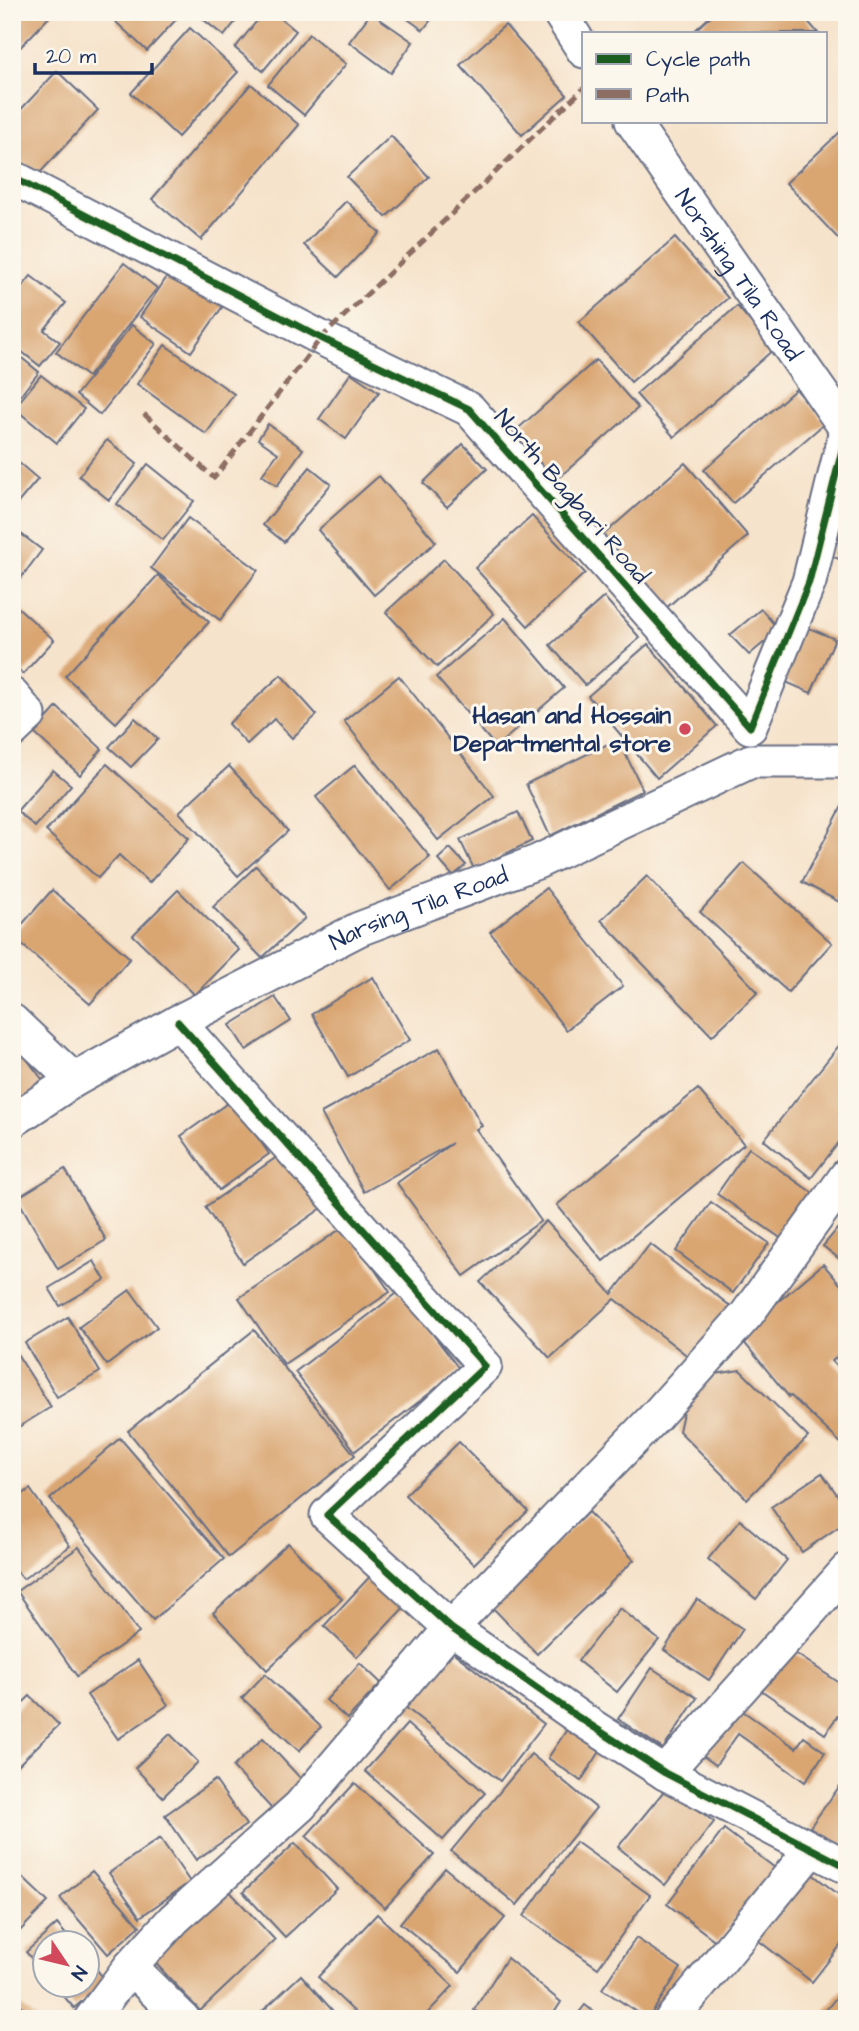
<svg xmlns="http://www.w3.org/2000/svg" width="859" height="2031" font-family="'Architects Daughter',sans-serif">
<style>
.building{fill:#d9a571}
.lines{fill:none;stroke-linecap:round;stroke-linejoin:round}
.street-casing{stroke:#686e84;stroke-width:37}
.street{stroke:#fff;stroke-width:33}
.quiet{stroke:#8d6e63;stroke-width:5;stroke-dasharray:10 5;stroke-linecap:butt}
.cycleway-casing{stroke:#fbf7ec;stroke-width:11}
.cycleway{stroke:#1b5e20;stroke-width:7}
.poi-dot{fill:#d1495b;stroke:#fbf7ec;stroke-width:2.5}
.labels{text-anchor:middle;stroke-width:6;stroke-linejoin:round;paint-order:stroke}
.street-label{font-size:24px;fill:#1b2f5e;stroke:#fbf7ec}
.poi-label{font-size:24px;font-weight:bold;fill:#1b2f5e;stroke:#fbf7ec;text-anchor:end}
</style>
<rect width="100%" height="100%" fill="#fbf7ec"/>
<filter id="ink" filterUnits="userSpaceOnUse"><feTurbulence type="fractalNoise" baseFrequency=".0143" numOctaves="2"/><feDisplacementMap in="SourceGraphic" scale="14" xChannelSelector="R" yChannelSelector="G"/><feConvolveMatrix kernelMatrix="1 2 1 2 8 2 1 2 1" color-interpolation-filters="sRGB"/></filter>
<filter id="wash" filterUnits="userSpaceOnUse"><feTurbulence type="fractalNoise" baseFrequency=".00686" numOctaves="4" result="noise"/><feDisplacementMap in="SourceGraphic" scale="28" xChannelSelector="R" yChannelSelector="G"/><feGaussianBlur stdDeviation="1.57" result="paint"/><feColorMatrix in="noise" values="0 0 0 0 0 0 0 0 0 0 0 0 0 0 0 0 0 1.4 0 .05"/><feComposite in="paint" operator="in"/></filter>
<g filter="url(#wash)">
<rect width="100%" height="100%" fill="#f6e3cb"/>
<g id="blocks">
<g class="building">
<path d="M12,12H54L12,56Z"/>
<path d="M125,12H183L147,51L116,22Z"/>
<path d="M194,12H243L224,36Z"/>
<path d="M264,12H273L296,31L263,71L235,48Z"/>
<path d="M398,12H437L423,30Z"/>
<path d="M715,12H800L818,33H692Z"/>
<path d="M371,13L413,42L391,73L349,42Z"/>
<path d="M505,25L567,95L522,135L460,65Z"/>
<path d="M190,28L238,72L178,137L131,93Z"/>
<path d="M309,34L346,64L304,115L268,85Z"/>
<path d="M57,71L98,110L37,176L12,153V119Z"/>
<path d="M251,84L299,125L201,240L152,199Z"/>
<path d="M840,132L847,140V248L786,183Z"/>
<path d="M391,136L429,177L386,217L347,177Z"/>
<path d="M346,201L380,233L338,277L304,245Z"/>
<path d="M675,238L728,298L631,382L579,322Z"/>
<path d="M124,263L157,288L88,377L56,352Z"/>
<path d="M173,268L225,303L191,352L140,317Z"/>
<path d="M31,276L66,303L44,330L60,342L40,366L12,344V321L16,315L12,312V300Z"/>
<path d="M737,306L774,349L674,437L636,394Z"/>
<path d="M132,325L156,344L100,415L76,395Z"/>
<path d="M165,345L234,394L206,434L137,384Z"/>
<path d="M12,350L39,372L12,406Z"/>
<path d="M596,360L638,408L555,481L513,433Z"/>
<path d="M351,373L379,392L346,439L319,419Z"/>
<path d="M41,375L84,409L57,443L14,408Z"/>
<path d="M796,389L825,423L733,503L704,470Z"/>
<path d="M268,424L303,449L277,486L262,475L278,453L258,439Z"/>
<path d="M107,440L137,464L109,500L79,476Z"/>
<path d="M463,444L487,469L447,507L423,483Z"/>
<path d="M12,457L38,479L12,510Z"/>
<path d="M685,463L748,536L665,609L602,536Z"/>
<path d="M148,464L194,501L163,540L117,504Z"/>
<path d="M310,467L331,484L284,542L263,525Z"/>
<path d="M379,476L436,542L374,595L318,530Z"/>
<path d="M532,516L585,573L528,626L475,568Z"/>
<path d="M188,518L258,570L220,620L151,568Z"/>
<path d="M847,518V562L831,556Z"/>
<path d="M12,527L42,550L14,587L12,585Z"/>
<path d="M444,559L494,614L437,667L386,612Z"/>
<path d="M158,575L209,622L116,723L65,676Z"/>
<path d="M604,597L640,638L585,685L550,645Z"/>
<path d="M12,602L54,640L23,674L12,664Z"/>
<path d="M761,609L779,630L749,655L730,635Z"/>
<path d="M505,618L564,688L496,747L436,677Z"/>
<path d="M802,625L835,639L811,693L779,679Z"/>
<path d="M648,644L717,726L657,778L588,696Z"/>
<path d="M281,675L317,715L292,738L274,719L247,744L228,724Z"/>
<path d="M399,676L494,796L438,840L344,721Z"/>
<path d="M57,707L102,749L80,775L34,733Z"/>
<path d="M135,718L158,739L131,767L109,747Z"/>
<path d="M618,739L643,790L550,836L526,784Z"/>
<path d="M107,764L189,838L149,883L119,855L98,878L46,831Z"/>
<path d="M355,765L430,857L390,890L316,797Z"/>
<path d="M229,766L288,831L238,876L179,812Z"/>
<path d="M53,770L71,785L35,827L17,811Z"/>
<path d="M847,797V906L802,882Z"/>
<path d="M518,812L532,841L474,869L460,840Z"/>
<path d="M450,848L466,865L453,876L438,859Z"/>
<path d="M744,863L832,943L788,992L700,912Z"/>
<path d="M256,866L305,918L262,958L213,907Z"/>
<path d="M647,876L758,992L712,1036L601,920Z"/>
<path d="M546,888L623,986L566,1030L490,932Z"/>
<path d="M52,890L130,958L90,1004L12,936Z"/>
<path d="M178,890L239,950L195,995L133,935Z"/>
<path d="M373,977L410,1040L348,1077L312,1014Z"/>
<path d="M275,997L291,1021L246,1050L230,1025Z"/>
<path d="M845,1038L847,1040V1132L811,1178L764,1140Z"/>
<path d="M16,1045L45,1083L20,1103L12,1093V1048Z"/>
<path d="M439,1048L482,1126L476,1129L541,1221L464,1276L397,1183L452,1143L364,1192L321,1113Z"/>
<path d="M698,1089L744,1144L603,1261L557,1205Z"/>
<path d="M232,1100L269,1154L219,1190L181,1136Z"/>
<path d="M749,1148L814,1194L782,1239L717,1194Z"/>
<path d="M284,1152L322,1208L243,1263L205,1207Z"/>
<path d="M65,1169L106,1240L58,1269L17,1198Z"/>
<path d="M711,1202L769,1243L733,1293L676,1251Z"/>
<path d="M847,1217V1265L823,1246Z"/>
<path d="M546,1221L612,1294L650,1244L734,1309L694,1361L615,1299L550,1358L480,1282Z"/>
<path d="M345,1226L390,1292L284,1364L239,1298Z"/>
<path d="M94,1261L105,1280L60,1306L49,1288Z"/>
<path d="M823,1264L847,1292V1362L839,1355L832,1361L847,1376V1449L791,1396L789,1397L738,1335Z"/>
<path d="M130,1290L157,1327L107,1365L79,1327Z"/>
<path d="M400,1291L460,1370L355,1451L295,1372Z"/>
<path d="M68,1317L100,1372L57,1397L25,1343Z"/>
<path d="M254,1330L355,1455L229,1557L128,1431Z"/>
<path d="M12,1346L51,1407L12,1431Z"/>
<path d="M740,1370L808,1437L747,1499L679,1431L686,1399L710,1375Z"/>
<path d="M120,1438L224,1559L153,1620L50,1499Z"/>
<path d="M459,1442L528,1511L474,1564L405,1495Z"/>
<path d="M822,1473L847,1509V1521L802,1552L771,1507Z"/>
<path d="M30,1489L70,1546L23,1579L12,1565V1502Z"/>
<path d="M588,1512L634,1560L537,1654L491,1606Z"/>
<path d="M740,1520L787,1560L756,1599L708,1559Z"/>
<path d="M288,1543L342,1599L267,1670L213,1613Z"/>
<path d="M79,1547L139,1633L77,1676L17,1591Z"/>
<path d="M375,1571L409,1602L357,1657L324,1626Z"/>
<path d="M697,1599L743,1629L709,1680L664,1650Z"/>
<path d="M620,1608L659,1640L617,1692L578,1661Z"/>
<path d="M786,1647L847,1688V1702L825,1734L758,1688Z"/>
<path d="M450,1650L544,1724L500,1781L405,1707Z"/>
<path d="M138,1660L168,1705L118,1739L87,1695Z"/>
<path d="M360,1663L381,1683L347,1719L326,1700Z"/>
<path d="M652,1668L697,1698L663,1749L618,1719Z"/>
<path d="M265,1674L321,1727L299,1751L242,1698Z"/>
<path d="M30,1696L59,1725L12,1771V1713Z"/>
<path d="M734,1705L796,1748L804,1737L825,1752L805,1782L738,1734L716,1765L700,1754Z"/>
<path d="M407,1724L485,1793L443,1840L365,1771Z"/>
<path d="M568,1728L601,1750L581,1781L548,1758Z"/>
<path d="M170,1734L198,1762L163,1797L135,1768Z"/>
<path d="M263,1738L303,1781L273,1810L233,1767Z"/>
<path d="M531,1754L596,1808L517,1905L451,1851Z"/>
<path d="M847,1776V1853L810,1827Z"/>
<path d="M215,1780L246,1825L196,1860L165,1815Z"/>
<path d="M355,1783L434,1855L385,1908L306,1836Z"/>
<path d="M668,1786L714,1822L665,1885L618,1847Z"/>
<path d="M724,1829L775,1868L717,1942L667,1904Z"/>
<path d="M160,1838L190,1882L140,1917L109,1873Z"/>
<path d="M576,1842L650,1895L598,1968L524,1916Z"/>
<path d="M295,1843L337,1889L285,1937L243,1892Z"/>
<path d="M445,1868L505,1918L460,1972L400,1923Z"/>
<path d="M807,1870L847,1901V1937L812,1982L754,1937Z"/>
<path d="M92,1871L140,1926L108,1954L60,1898Z"/>
<path d="M22,1877L48,1902L12,1939V1888Z"/>
<path d="M222,1883L275,1940L200,2011L147,1954Z"/>
<path d="M377,1914L453,1986L422,2019H362L318,1977Z"/>
<path d="M57,1924L74,1944H46V1975L26,1952Z"/>
<path d="M636,1938L681,1968L648,2019L602,1989Z"/>
<path d="M507,1958L561,2002L550,2019H486L474,2010Z"/>
<path d="M88,1959L106,1981L74,2008L55,1986H88Z"/>
<path d="M301,1975L340,2019H254Z"/>
<path d="M847,1984V2019H819Z"/>
<path d="M12,1999L37,2019H12Z"/>
<path d="M585,2005L603,2019H574Z"/>
</g>
</g>
</g>
<g filter="url(#ink)">
<use href="#blocks" fill-opacity="0" stroke="#686e84" stroke-width="2"/>
<g class="lines">
<g class="street-casing">
<g id="street">
<path d="M559,12L584,51"/>
<path id="s1" d="M632,121L847,430"/>
<path d="M12,177L321,338L469,409L750,727L809,582L846,430"/>
<path d="M12,695L29,715L12,731"/>
<path d="M12,1021L74,1080"/>
<path d="M178,1022L485,1366L327,1515L451,1628L578,1717L665,1773L847,1867"/>
<path id="s2" d="M12,1121L74,1080L178,1022L359,929L537,862L751,761H847"/>
<path d="M665,1773L847,1570"/>
<path d="M130,1967L183,2019"/>
<path d="M91,2019L130,1967L174,1919L300,1806L451,1628L655,1417L747,1314L847,1175"/>
<path d="M672,2019L811,1850"/>
</g>
</g>
<use href="#street" class="street"/>
<path class="quiet" d="M144,414L214,478L321,338L584,88"/>
<g class="cycleway-casing">
<g id="cycleway">
<path d="M12,177L321,338L469,409L750,727L809,582L847,430"/>
<path d="M178,1022L485,1366L327,1515L451,1628L578,1717L665,1773L847,1867"/>
</g>
</g>
<use href="#cycleway" class="cycleway"/>
</g>
</g>
<circle class="poi-dot" cx="685" cy="729" r="7"/>
<g class="labels">
<g class="street-label">
<text dy="8" stroke="none"><textPath href="#s1" startOffset="187">Norshing Tila Road</textPath></text>
<text transform="translate(572 496) rotate(49)" y="8">North Bagbari Road</text>
<text dy="8" stroke="none"><textPath href="#s2" startOffset="460">Narsing Tila Road</textPath></text>
</g>
<g class="poi-label">
<text x="671" y="723">Hasan and Hossain<tspan x="671" dy="28">Departmental store</tspan></text>
</g>
</g>
<rect width="859" height="2031" fill="none" stroke="#fbf7ec" stroke-width="42"/>
<rect x="582" y="32" width="245" height="91" fill="#fbf7ec" stroke="#a1a7b3" stroke-width="2"/>
<rect x="596" y="54" width="35" height="10" fill="#1b5e20" stroke="#a1a7b3" stroke-width="2"/>
<text x="646" y="66" font-size="21" fill="#1b2f5e">Cycle path</text>
<rect x="596" y="89" width="35" height="10" fill="#8d6e63" stroke="#a1a7b3" stroke-width="2"/>
<text x="646" y="102" font-size="21" fill="#1b2f5e">Path</text>
<g transform="translate(66 1964) rotate(125)"><circle r="33" fill="#fbf7ec" stroke="#a1a7b3" stroke-width="2"/>
<path d="M0-5L12 26L0 18L-12 26Z" fill="#d1495b"/>
<text y="-10" font-size="19" font-weight="bold" text-anchor="middle" fill="#1b2f5e">N</text>
</g>
<path d="M35 63v10h117v-10" fill="none" stroke="#1b2f5e" stroke-width="3.5"/>
<text x="46" y="63" font-size="21" fill="#1b2f5e" stroke="#fbf7ec" stroke-width="5" paint-order="stroke">20 m</text>
</svg>
